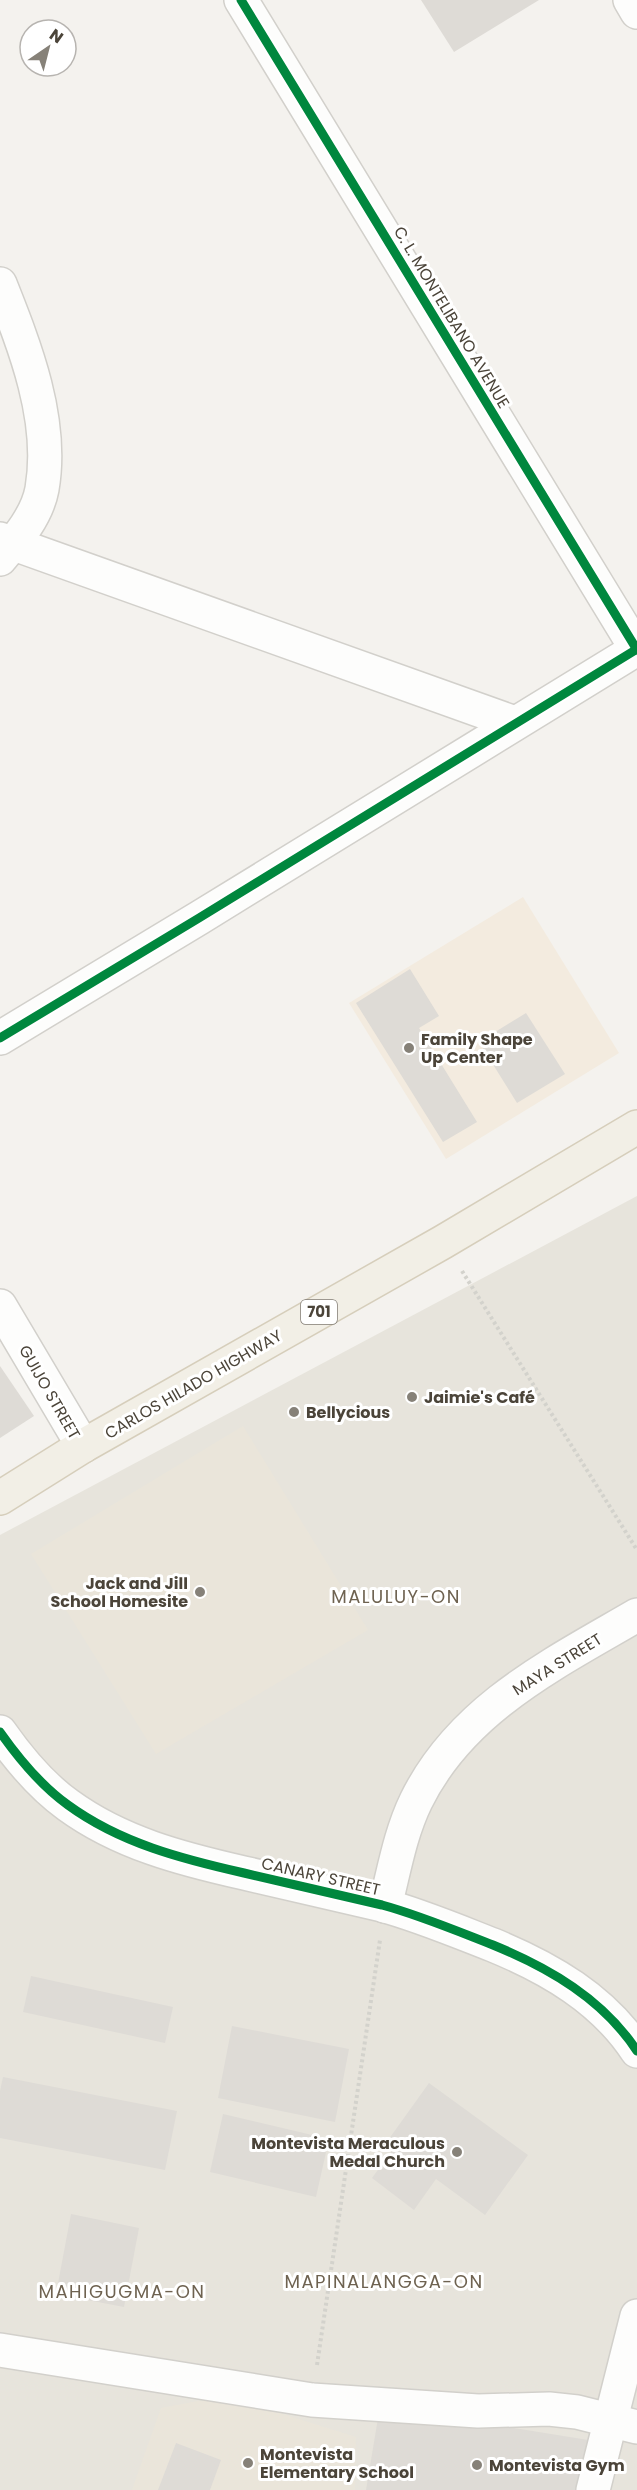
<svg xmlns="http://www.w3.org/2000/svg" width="637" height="2490" font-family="Poppins,sans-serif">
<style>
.residential{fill:#e7e4dc}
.commercial{fill:#f3ebdf}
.education{fill:#eae5da}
.building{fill:#dedbd6}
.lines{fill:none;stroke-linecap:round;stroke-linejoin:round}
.minor-casing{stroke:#d2d0cb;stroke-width:36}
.tertiary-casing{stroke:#d2d0cb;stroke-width:36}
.primary-casing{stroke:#d6cebb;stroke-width:36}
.path{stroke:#d3d2cc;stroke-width:4;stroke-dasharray:3 3;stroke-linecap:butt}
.minor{stroke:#fdfdfc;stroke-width:33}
.tertiary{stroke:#fdfdfc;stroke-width:33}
.primary{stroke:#f2efe6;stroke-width:33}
.cycleway-casing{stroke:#fff;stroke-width:13}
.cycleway{stroke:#00873e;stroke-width:9}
.poi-dot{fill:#868178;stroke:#fff;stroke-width:2}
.labels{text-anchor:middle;stroke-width:6;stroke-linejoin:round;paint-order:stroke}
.shield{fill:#fff;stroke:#817c74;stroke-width:1.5}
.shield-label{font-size:15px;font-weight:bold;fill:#4b4439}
.street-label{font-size:16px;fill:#4b4439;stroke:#fff}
.poi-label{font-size:16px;font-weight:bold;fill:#4b4439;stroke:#fff;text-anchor:start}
.neighbourhood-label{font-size:18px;letter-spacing:1.5px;fill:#6e6250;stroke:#fff}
</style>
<rect width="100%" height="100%" fill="#f4f2ee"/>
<path class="residential" d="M637,1196V2490H0V1535Z"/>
<path class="commercial" d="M523,897L619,1053L446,1159L349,1003Z"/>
<g class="education">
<path d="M243,1426L368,1630L156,1754L31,1554Z"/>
<path d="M225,2396L356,2437L355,2490H132L161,2408Z"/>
</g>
<g class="building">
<path d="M421,0H539L454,52Z"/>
<path d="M410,969L439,1016L419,1028L477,1122L443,1142L356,1003Z"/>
<path d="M526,1013L565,1074L517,1103L479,1042Z"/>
<path d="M0,1366L34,1416L0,1438Z"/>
<path d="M31,1976L173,2007L165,2043L23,2012Z"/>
<path d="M232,2026L349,2049L335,2122L218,2098Z"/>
<path d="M3,2077L177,2111L165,2170L0,2138V2091Z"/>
<path d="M429,2083L528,2155L485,2215L436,2179L414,2210L372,2178L394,2148L386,2143Z"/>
<path d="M223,2114L329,2139L316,2197L210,2172Z"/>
<path d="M71,2214L139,2228L124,2307L56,2294Z"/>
<path d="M380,2406L588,2440L580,2490H366Z"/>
<path d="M176,2443L221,2460L210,2490H158Z"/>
</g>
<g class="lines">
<g class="minor-casing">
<g id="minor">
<path d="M630,0L637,12"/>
<path d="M0,284C25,347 54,420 42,489C37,516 17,539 0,559"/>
<path d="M0,539L515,723"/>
<path d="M0,1038L199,918L637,649"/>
<path d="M0,1306L83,1446"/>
<path d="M0,2350L312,2400L478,2411L549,2409L577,2412L637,2427"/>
</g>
</g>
<g class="tertiary-casing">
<g id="tertiary">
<path d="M241,0L637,650"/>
<path d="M0,1732C19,1759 40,1785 68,1805C120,1843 182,1859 244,1873C290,1884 336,1894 382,1905C419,1915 457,1931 493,1945C549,1968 603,1999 637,2051"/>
<path d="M385,1906C394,1871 400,1834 416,1801C461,1709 553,1664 637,1615"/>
<path d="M593,2490L637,2316"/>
</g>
</g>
<g class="primary-casing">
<path id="primary" d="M0,1498L83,1446L443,1242L637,1127"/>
</g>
<g class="path">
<path d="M462,1271L637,1550"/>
<path d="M317,2365L380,1940"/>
</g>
<use href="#minor" class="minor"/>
<use href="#tertiary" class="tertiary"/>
<use href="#primary" class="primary"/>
<g class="cycleway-casing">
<g id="cycleway">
<path d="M241,0L637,650"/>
<path d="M0,1038L199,918L637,649"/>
<path d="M0,1732C19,1759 40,1785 68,1805C120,1843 182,1859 244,1873C290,1884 336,1894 382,1905C419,1915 457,1931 493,1945C549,1968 603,1999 637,2051"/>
</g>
</g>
<use href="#cycleway" class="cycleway"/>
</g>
<g class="poi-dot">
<circle cx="409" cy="1048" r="6"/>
<circle cx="412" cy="1397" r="6"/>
<circle cx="294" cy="1412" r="6"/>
<circle cx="200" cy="1592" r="6"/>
<circle cx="457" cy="2152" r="6"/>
<circle cx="248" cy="2463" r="6"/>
<circle cx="477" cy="2465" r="6"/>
</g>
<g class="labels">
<rect class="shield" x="301" y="1300" width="36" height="24" rx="4.5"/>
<g class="shield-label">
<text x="319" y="1317">701</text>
</g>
<g class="street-label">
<text transform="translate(452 317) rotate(59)" y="6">C. L. MONTELIBANO AVENUE</text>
<text transform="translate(193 1384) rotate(-30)" y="6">CARLOS HILADO HIGHWAY</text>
<text transform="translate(50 1392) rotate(60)" y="6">GUIJO STREET</text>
<text transform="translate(557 1664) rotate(-32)" y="6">MAYA STREET</text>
<text transform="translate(321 1876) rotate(13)" y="6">CANARY STREET</text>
</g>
<g class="poi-label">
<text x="421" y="1045">Family Shape<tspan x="421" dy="18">Up Center</tspan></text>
<text x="424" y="1403">Jaimie's Café</text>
<text x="306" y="1418">Bellycious</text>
<text x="188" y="1589" text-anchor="end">Jack and Jill<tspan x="188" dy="18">School Homesite</tspan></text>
<text x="445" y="2149" text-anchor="end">Montevista Meraculous<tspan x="445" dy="18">Medal Church</tspan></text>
<text x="260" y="2460">Montevista<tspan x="260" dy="18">Elementary School</tspan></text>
<text x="489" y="2471">Montevista Gym</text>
</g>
<g class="neighbourhood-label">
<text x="396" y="1603">MALULUY-ON</text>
<text x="384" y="2288">MAPINALANGGA-ON</text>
<text x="122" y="2298">MAHIGUGMA-ON</text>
</g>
</g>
<g transform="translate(48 48) rotate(35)"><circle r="28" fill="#ffffff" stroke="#b7b4b0" stroke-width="1.5"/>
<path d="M0-4.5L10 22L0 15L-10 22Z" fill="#868178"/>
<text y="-9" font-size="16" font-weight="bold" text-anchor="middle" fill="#4b4439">N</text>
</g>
</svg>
